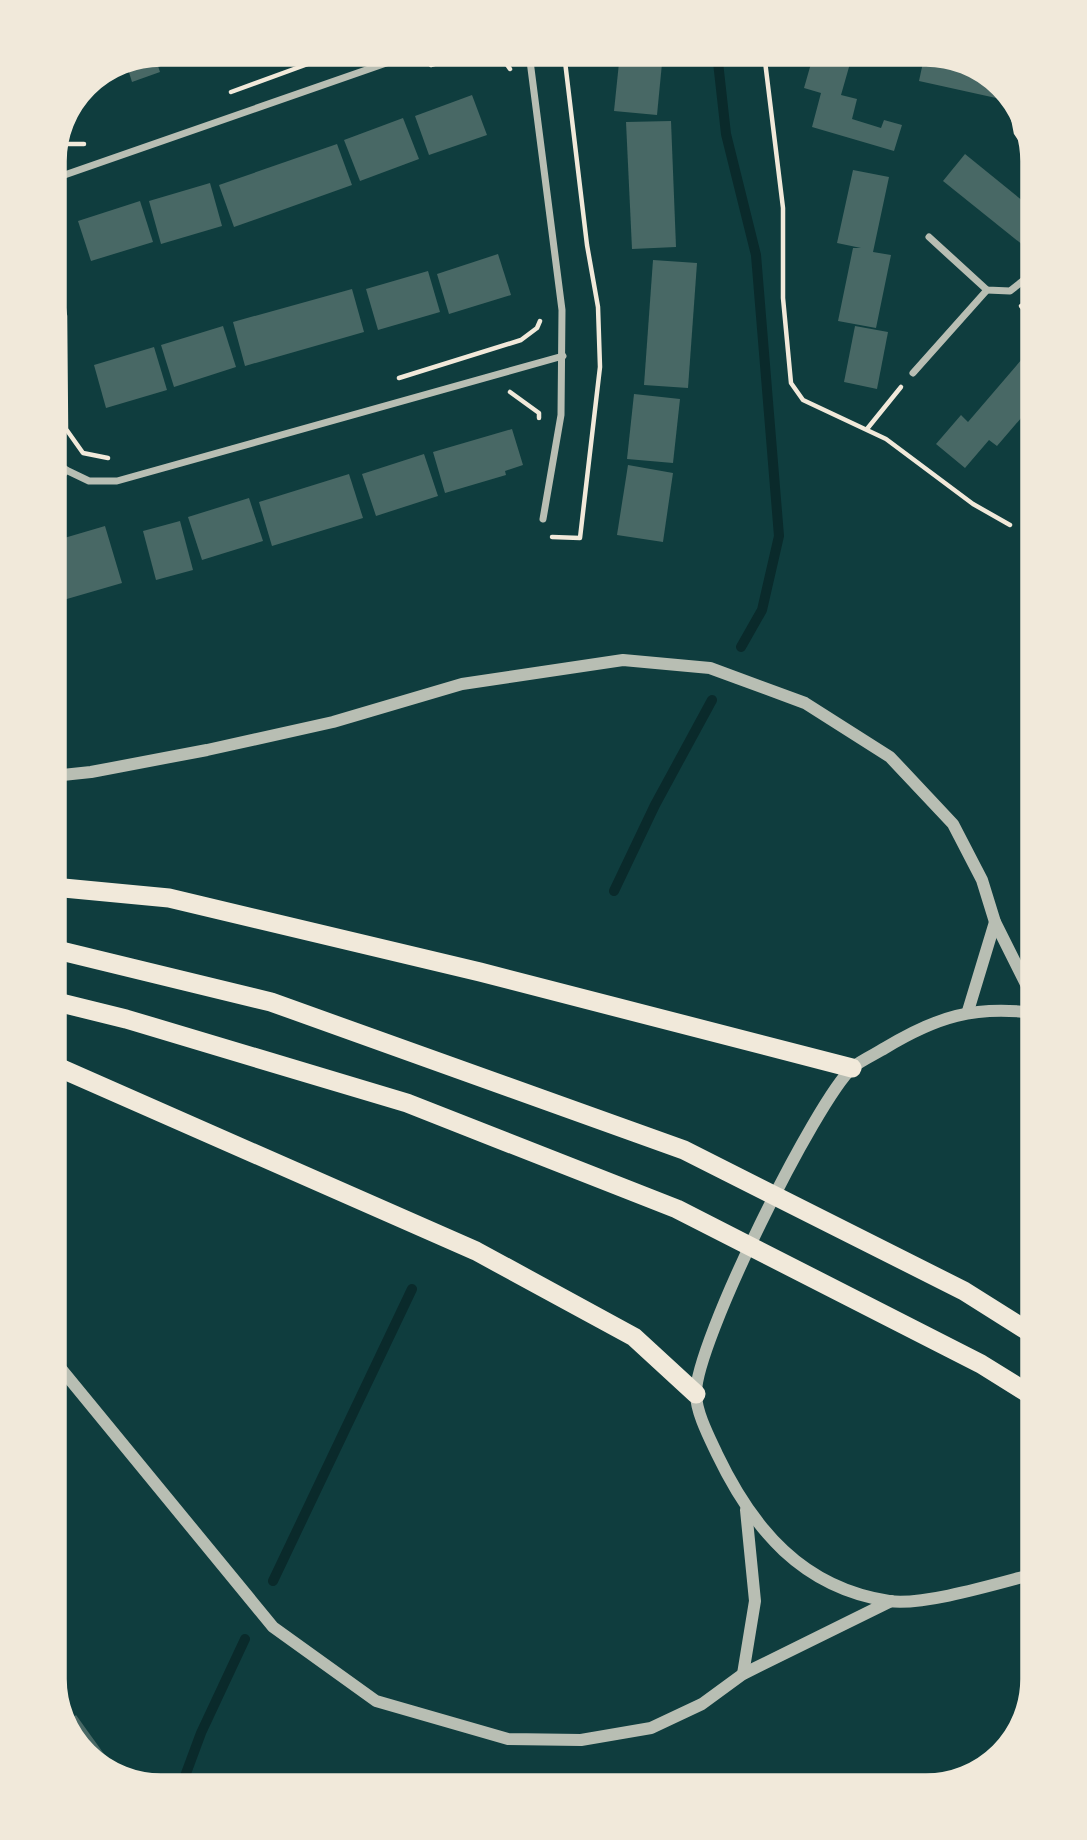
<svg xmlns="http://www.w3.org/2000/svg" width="1087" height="1840" font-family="'Roboto Condensed',sans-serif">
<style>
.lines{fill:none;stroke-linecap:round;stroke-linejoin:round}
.stream{stroke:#0a2a2b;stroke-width:10}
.building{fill:#486865}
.path{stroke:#f1e9da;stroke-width:4.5}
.minor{stroke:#b8beb3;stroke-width:7}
.tertiary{stroke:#b8beb3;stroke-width:12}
.trunk{stroke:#f1e9da;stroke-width:19}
.rim{fill:none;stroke:#f1e9da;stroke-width:3.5}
</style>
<rect width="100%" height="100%" fill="#0f3d3e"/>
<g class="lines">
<g class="stream">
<path d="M717,53L726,134L756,255L779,536L762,610L741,647"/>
<path d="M614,891L655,805L712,700"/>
<path d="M273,1581L412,1289"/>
<path d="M181,1787L201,1733L245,1639"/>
</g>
</g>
<g class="building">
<path d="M160,52L168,53L155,57L160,72L132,82L127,66Z"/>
<path d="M620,53H663L657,115L614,111Z"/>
<path d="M814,53H853L841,95L857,99L852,119L881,128L884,120L902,125L894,151L812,127L821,93L804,88Z"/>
<path d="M925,53H934L987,71L999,85L996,98L919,81Z"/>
<path d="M119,70L121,73L82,88L84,84Z"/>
<path d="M472,95L487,135L429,155L415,116Z"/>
<path d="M403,118L419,159L360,181L344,140Z"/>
<path d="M671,121L676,247L632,249L626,122Z"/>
<path d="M337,144L352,185L234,227L219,185Z"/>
<path d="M965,154L1034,210V243L1029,250L943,181Z"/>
<path d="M853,170L889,177L873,252L891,255L876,328L838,321L853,248H861L837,243Z"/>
<path d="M210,183L222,226L161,244L149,201Z"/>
<path d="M140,201L153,242L91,261L78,221Z"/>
<path d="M498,254L511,295L449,314L437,274Z"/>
<path d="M653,260L697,263L688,388L644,385Z"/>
<path d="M428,271L440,312L378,330L366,289Z"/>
<path d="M352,289L364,332L245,366L233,322Z"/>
<path d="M223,326L236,367L174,387L161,345Z"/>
<path d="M855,326L888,332L877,389L844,382Z"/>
<path d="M1034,345V403L997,446L989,440L965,468L936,444L961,415L968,422Z"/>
<path d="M154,347L167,390L106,408L94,365Z"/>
<path d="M634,394L680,399L673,463L627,459Z"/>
<path d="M512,429L523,465L505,471L506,475L445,493L433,452Z"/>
<path d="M424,454L438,496L376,516L362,474Z"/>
<path d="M628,465L673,473L663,542L617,535Z"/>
<path d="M349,474L363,518L272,546L259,502Z"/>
<path d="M249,498L263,541L202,560L188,517Z"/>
<path d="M180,521L193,570L156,580L143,531Z"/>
<path d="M105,526L122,583L60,601L54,580L64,577L54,541Z"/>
<path d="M53,588L62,617L53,620Z"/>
<path d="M55,1690L67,1700L60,1710Z"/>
<path d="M76,1715L112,1765L104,1771L63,1727Z"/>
</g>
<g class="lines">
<g class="path">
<path d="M494,53L501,56L510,69"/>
<path d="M764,53L783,208V298L791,383L803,400L886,439L973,504L1010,525"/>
<path d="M431,65L467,53"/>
<path d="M231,92L338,53"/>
<path d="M1009,97L1016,133L1034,160"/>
<path d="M57,144H84"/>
<path d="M53,218L62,200"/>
<path d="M53,236L65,316L66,429L83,453L108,458"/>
<path d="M1021,306L1034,321"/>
<path d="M399,378L521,340L537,328L540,321"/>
<path d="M510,392L539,413V418"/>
<path d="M867,429L901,387"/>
<path d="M552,537L580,538L600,367L598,307L587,245L564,53"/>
<path d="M1032,541L1034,543"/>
</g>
<g class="minor">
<path d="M529,53L562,310L561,415L543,519"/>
<path d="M53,179L415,53"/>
<path d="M929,237L987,290L1010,291L1034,272"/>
<path d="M913,373L987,290"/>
<path d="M66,470L89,481H117L563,356"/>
<path d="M53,489L66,470L53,459"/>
</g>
<g class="tertiary">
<path d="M53,776L91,772L207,750L333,722L462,684L623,660L710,668L805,703L890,757L953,824L982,880L995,922L1034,1000"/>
<path d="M968,1011L995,922"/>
<path d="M53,1359L273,1627L376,1701L508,1739L581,1740L651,1728L702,1704L743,1674L891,1601"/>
<path d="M1034,1574C999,1583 924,1606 889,1601C802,1588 753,1529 717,1454C709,1437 696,1412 696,1394C694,1346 816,1100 853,1067C862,1060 875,1054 885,1048C936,1017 975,1005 1034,1013"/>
<path d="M743,1674L755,1601L746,1510"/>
</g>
<g class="trunk">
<path d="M53,887L169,898L480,972L852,1068"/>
<path d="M53,949L271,1002L684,1150L964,1291L1034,1335"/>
<path d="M53,1001L126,1019L407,1103L677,1209L981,1364L1034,1397"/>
<path d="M53,1065L476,1251L634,1337L696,1394"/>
</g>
</g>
<path d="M0 0H1087V1840H0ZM161 65H926A96 96 0 0 1 1022 161V1679A96 96 0 0 1 926 1775H161A96 96 0 0 1 65 1679V161A96 96 0 0 1 161 65Z" fill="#f1e9da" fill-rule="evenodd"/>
<path class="rim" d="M161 65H926A96 96 0 0 1 1022 161V1679A96 96 0 0 1 926 1775H161A96 96 0 0 1 65 1679V161A96 96 0 0 1 161 65Z"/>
</svg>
